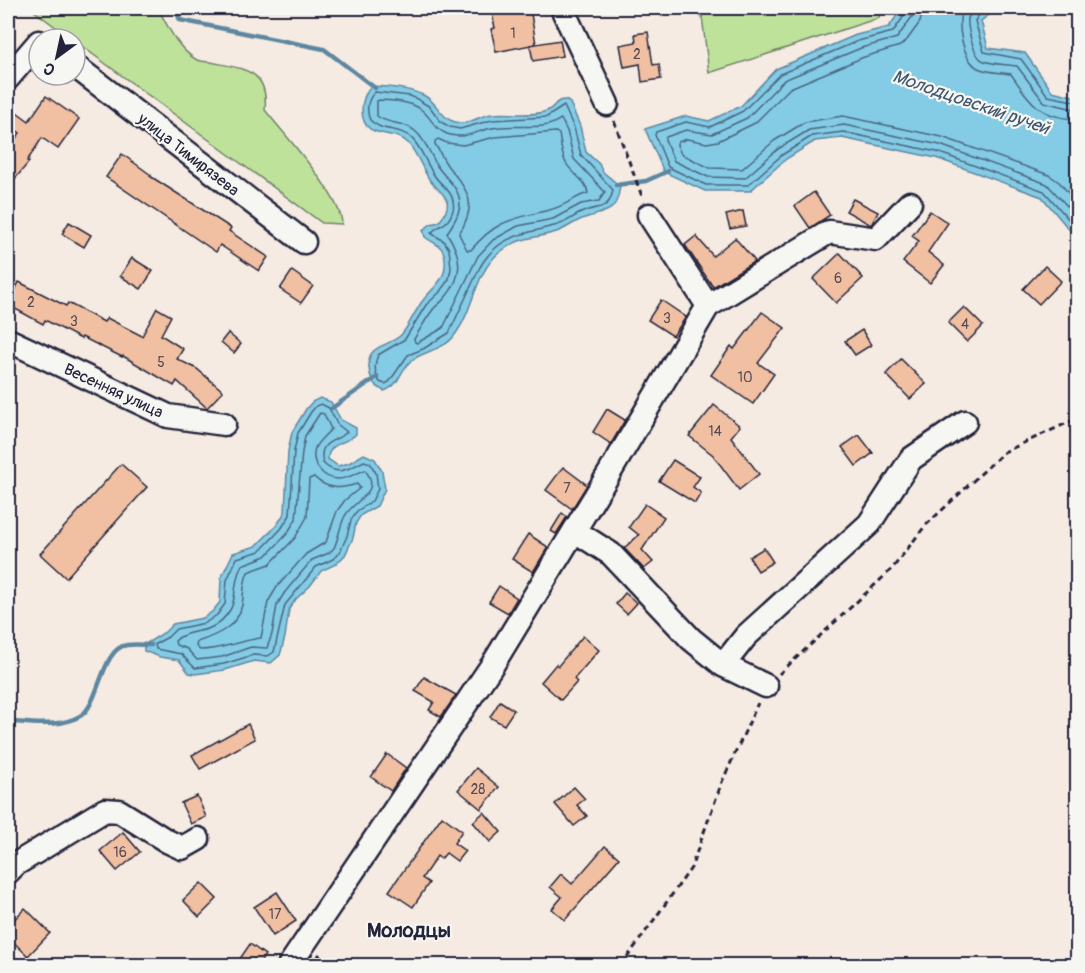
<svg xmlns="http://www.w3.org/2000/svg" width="1085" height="973" font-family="Pangolin,sans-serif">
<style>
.green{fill:#bfe29b;stroke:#70826b;stroke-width:1.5}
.water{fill:#84cbe5;stroke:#5d87a1;stroke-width:1.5}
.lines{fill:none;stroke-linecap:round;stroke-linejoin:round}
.shore{stroke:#49667f;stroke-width:1.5}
.stream{stroke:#5d87a1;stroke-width:4.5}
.building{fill:#f1c0a2;stroke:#22223b;stroke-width:1.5}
.minor-casing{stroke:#22223b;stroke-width:27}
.path{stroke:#22223b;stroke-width:3;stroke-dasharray:6 4.5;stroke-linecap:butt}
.minor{stroke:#f6f6f2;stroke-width:22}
.labels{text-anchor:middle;stroke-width:4.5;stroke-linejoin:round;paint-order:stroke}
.number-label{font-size:14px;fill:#564a55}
.street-label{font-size:16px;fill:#22223b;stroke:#f6f6f2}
.water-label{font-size:18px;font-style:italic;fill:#3f556e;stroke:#f6f6f2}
.quarter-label{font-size:20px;font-weight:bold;fill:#22223b;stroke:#f6f6f2}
</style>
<rect width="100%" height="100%" fill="#f5ebe2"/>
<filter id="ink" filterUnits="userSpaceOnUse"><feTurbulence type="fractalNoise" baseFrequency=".0167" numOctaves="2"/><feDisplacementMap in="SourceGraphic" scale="12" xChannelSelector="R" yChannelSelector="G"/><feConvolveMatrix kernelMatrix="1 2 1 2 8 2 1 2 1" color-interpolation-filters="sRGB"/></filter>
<g filter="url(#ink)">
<g class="green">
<path d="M30,8H158C167,25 178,50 197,60C200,61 207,62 211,62C243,69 269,69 265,110C283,133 342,197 342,224L322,223Z"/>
<path d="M701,8H880L879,18L709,73Z"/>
</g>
<g class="water">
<path d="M902,8H998L981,21L988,48L1025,53L1052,91L1077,97V239L1042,197L936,158L842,138L815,141L786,159L750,191H705L664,172L645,129L686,116L709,121L741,106L776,69L856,35L889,27Z"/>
<path d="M371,86C390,87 409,88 425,96C439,104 442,122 461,123C472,123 481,115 492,114C509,112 531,117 547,111C555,107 556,99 566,100L570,103L580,126L586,152L599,164L603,172L620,186C617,211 609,211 588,217C578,219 569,227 559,231C537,239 521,235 500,252C474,273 474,311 454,336C444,350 423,351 411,361C399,371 400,386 384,391C376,387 372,383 370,374C363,343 386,349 401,335C409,326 414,313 421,303C431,288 447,281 445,260C445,255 444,251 440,247C436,243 430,241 425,237L423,230L431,224L439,222C444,216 449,209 447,201C444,192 434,187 429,179C422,168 417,153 408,143C394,128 363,142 362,111C362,100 365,94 371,86Z"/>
<path d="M320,398L331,402L341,420L356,428V434C347,444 328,442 328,459L338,466L349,463L364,454L375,459L382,471L385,489L377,506L361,515L356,523L353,538L345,555L336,564L321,571L310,586L296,599L289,609L285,637L280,655L271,663L254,661L225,670L195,674L189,673L179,660L160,657L144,651V645L165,632L173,624L203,618L213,611L220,602L221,578L233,553L256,546L277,525L285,512L288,451L292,432L306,409L312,402Z"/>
</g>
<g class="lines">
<g class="shore">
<path d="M907,8L906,13L893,32L858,41L780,74L743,111L710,127L686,122L656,132L655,135L668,167L706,185H748L782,155L812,136L843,132L937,152L1044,191L1078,230"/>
<path d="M915,8L912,17L897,38L861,48L784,80L747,118L712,134L686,130L666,137L665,140L674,161L708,177L745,178L778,149L809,130L844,125L940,145L1047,184L1078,218"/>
<path d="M924,8L920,22L907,40L900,46L864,57L790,88L755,123L718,141L707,143L687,139L678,142L677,145L681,154L710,168L742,169L774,141L805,122L843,116L942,137L1049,175L1059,182L1078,204"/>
<path d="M963,8C955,22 963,60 978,68C988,73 1001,72 1011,74C1031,103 1040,118 1078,119"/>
<path d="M976,8C972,11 969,14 968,19C967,28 974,56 982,60C992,65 1006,64 1017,66L1044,102L1078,110"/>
<path d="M988,8L978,16L975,21L984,52L1021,59L1048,96L1078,102"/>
<path d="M375,92L410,96L417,99L430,107L441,122L450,127L460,129L492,120L547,117L564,106L574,128L581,155L613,190C609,212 598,205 583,212C573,216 565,224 554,226C522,234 498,236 480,267L449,333L423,349L408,355L389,382L385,384L380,382C374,373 374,364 378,355L405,339L426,305L439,293L449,279L451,268L449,249L444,241L431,233C439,224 448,227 453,210C454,206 453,200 452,197C448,188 439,183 434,175C426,163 420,144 409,136C397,127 381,132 370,120C366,111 367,99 375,92Z"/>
<path d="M380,100C393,101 413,101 424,112C432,120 435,129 447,134C464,140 477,131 492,128C510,124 530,129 548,125C553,124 557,121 561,119L567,131L574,159L605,192L599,201L581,204L553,219L518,226L493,240L478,256L443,328L417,343L415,342L414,339C420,330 425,320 432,311C435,306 441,303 445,298C464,275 462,257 447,233C458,217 467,202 452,184C447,178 442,173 437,166C431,155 425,139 415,131C404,121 388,125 377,116V101Z"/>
<path d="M556,132L559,134C561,144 561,154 566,163C572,174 587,181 588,193C575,197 563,207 549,210C514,219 497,219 471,250H467L459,234C477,205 470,193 450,169C444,162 440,152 435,144V141L438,139L447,143L463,145L495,137Z"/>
<path d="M321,404L329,408L337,424L347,432C337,442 317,440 323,463C336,477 349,469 364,461L370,463L376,473L378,489L372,501L357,511L351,520L347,536L340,552L333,559L316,567L285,605L274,652L268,656L253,655L224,664L195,668L181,654L156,649L155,644L168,637L176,629L205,623L217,615L225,604L227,580L237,558L260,551L281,529L290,515L294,451L298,433L311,412L316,406Z"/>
<path d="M320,413L324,414L331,429C326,435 318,441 315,448C310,463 323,479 338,479C348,479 356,473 365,470C383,493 354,499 345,516C340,525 339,537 334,548L329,553L312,560L285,592L277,605L272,634L267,648L251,647L222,657L197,660L187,649L176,645L175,641C189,626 212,639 230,610C237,600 233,580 242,565L266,556L287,534L296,519L302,452L305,436Z"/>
<path d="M314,477C327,490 341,489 357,484L360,488L345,500L337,511L326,542L306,554L277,587L268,602L261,638C241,640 221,650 200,650L196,646L197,642C215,636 238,627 242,605C244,593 243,583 248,572L270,564L295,538L307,517L309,479Z"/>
</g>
<g class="stream">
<path d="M175,8L180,20L324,49L375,88"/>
<path d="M616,185L646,181L668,171"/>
<path d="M332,408L377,377"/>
<path d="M8,722C32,722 57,729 80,716C100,705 101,648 127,645C135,644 143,645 151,645"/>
</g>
</g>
<g class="building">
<path d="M491,8H530L536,44L496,52L491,29L495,28Z"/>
<path d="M648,32L653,65L659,64L661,79L642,82L640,64L624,67L620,45L636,42L635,34Z"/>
<path d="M560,40L563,56L533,61L530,45Z"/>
<path d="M46,96L79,119L58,149L42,138L27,161L29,162L14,180L8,175V149L20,133L9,125L18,113L29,121Z"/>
<path d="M122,154L151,175L150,176L231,228L229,231L268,257L259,271L220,245L216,252L106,177Z"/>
<path d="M814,192L830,215L810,228L795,206Z"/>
<path d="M853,199L878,212L871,225L846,211Z"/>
<path d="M743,211L746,226L730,229L726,215Z"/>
<path d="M930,211L948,223L928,252L944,265L930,283L903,262L919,241L912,236Z"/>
<path d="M69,222L91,235L84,247L62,234Z"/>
<path d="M696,236L713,256L735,238L755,261L713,287L685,245Z"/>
<path d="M840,253L863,278L836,303L813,279Z"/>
<path d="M132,258L153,271L141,289L120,276Z"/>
<path d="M1045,266L1061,281L1039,304L1023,289Z"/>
<path d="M292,271L313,286L301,303L280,289Z"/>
<path d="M19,282L66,306L68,303L104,322L107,318L142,336L157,308L171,316L161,335L183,349L177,359L197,369L223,391L207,408L177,381L174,386L123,356L122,357L82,337L81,339L45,320L43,324L8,305Z"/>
<path d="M661,300L686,317L673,336L648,320Z"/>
<path d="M964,307L983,326L967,342L948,323Z"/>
<path d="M762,312L785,328L758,363L774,374L753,404L711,375L731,346L734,349Z"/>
<path d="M862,330L871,345L855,355L845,341Z"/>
<path d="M228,333L241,344L234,353L221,342Z"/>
<path d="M901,359L926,384L910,399L886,374Z"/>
<path d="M714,405L740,426L731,437L759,474L739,490L713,455L689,436Z"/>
<path d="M607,409L625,420L611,444L593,432Z"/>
<path d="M859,435L873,453L856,466L842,447Z"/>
<path d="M673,460L700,477L693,487L701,493L695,503L659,481Z"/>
<path d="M121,464L147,487L66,578L40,554Z"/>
<path d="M563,467L587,485L572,509L546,490Z"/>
<path d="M645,504L664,517L642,550L653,562L644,569L624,548L639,535L629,527Z"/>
<path d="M562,513L567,517L556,534L551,531Z"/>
<path d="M528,534L548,547L533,572L512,559Z"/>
<path d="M764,548L773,562L758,571L749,557Z"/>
<path d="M499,586L517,598L508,613L489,602Z"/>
<path d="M625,593L637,603L627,614L616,604Z"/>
<path d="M583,636L599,650L574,679L577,682L561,700L541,682L556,664L558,666Z"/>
<path d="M424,677L456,695L441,717L429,710L434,702L415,691Z"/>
<path d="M500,701L514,710L504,725L490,717Z"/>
<path d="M248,724L255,739L200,769L192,755Z"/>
<path d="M387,754L406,768L391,791L371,777Z"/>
<path d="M476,768L499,787L481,809L458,790Z"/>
<path d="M574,787L585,799L577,805L587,816L574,826L555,804Z"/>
<path d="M197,796L206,817L191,824L181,803Z"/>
<path d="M484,812L501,832L490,842L473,822Z"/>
<path d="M442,816L462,831L454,843L465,851L457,861L446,853L441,859L437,856L422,878L429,883L413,907L389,891Z"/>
<path d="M123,832L140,852L117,871L100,851Z"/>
<path d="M605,846L619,858L565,920L552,909L562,897L550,887L561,874L572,884Z"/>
<path d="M201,883L217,899L199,917L183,900Z"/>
<path d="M277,892L296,921L273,936L254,907Z"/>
<path d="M25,908L50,933L28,956L8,937V926Z"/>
<path d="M250,944L265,955L258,966H235Z"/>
</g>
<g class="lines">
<g class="minor-casing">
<g id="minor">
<path d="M562,8L607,104"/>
<path d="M75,66L304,242"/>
<path d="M8,78L39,42"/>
<path d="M649,215L708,306"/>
<path d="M8,340L168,416L224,424"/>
<path d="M575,531L611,554L691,639L723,665"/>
<path d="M766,686L723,665L746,636L869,524L911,459L965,422"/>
<path d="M8,872L16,864L105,810L119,811L167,841L182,848L198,839"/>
<path d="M289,966L493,664L610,472L708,306L829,232L876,239L910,203"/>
</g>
</g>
<g class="path">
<path d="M614,121L643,199"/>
<path d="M779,674L892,569L925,526L1004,452L1078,418"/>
<path d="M318,954L327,966"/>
<path d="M621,966L691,868L722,782L758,703"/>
</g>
<use href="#minor" class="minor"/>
</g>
</g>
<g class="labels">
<g class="number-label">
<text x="513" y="38">1</text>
<text x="637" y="59">2</text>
<text x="838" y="283">6</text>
<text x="31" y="307">2</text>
<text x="667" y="323">3</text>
<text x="74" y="326">3</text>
<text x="965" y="329">4</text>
<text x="161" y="367">5</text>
<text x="745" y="382">10</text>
<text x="715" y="436">14</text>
<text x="567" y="493">7</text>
<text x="478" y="794">28</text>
<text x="120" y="857">16</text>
<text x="275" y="919">17</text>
</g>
<g class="street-label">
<text transform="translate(189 154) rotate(38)" y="6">улица Тимирязева</text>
<text transform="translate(114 390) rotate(25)" y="6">Весенняя улица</text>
</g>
<g class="water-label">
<text transform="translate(971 102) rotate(19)" y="6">Молодцовский ручей</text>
</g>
<g class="quarter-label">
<text x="409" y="937">Молодцы</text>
</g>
</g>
<rect width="1085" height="973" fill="none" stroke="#f6f6f2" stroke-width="30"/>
<rect x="15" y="15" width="1055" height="943" fill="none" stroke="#22223b" stroke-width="2" filter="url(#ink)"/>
<g transform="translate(57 57) rotate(213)"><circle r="28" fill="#f6f6f2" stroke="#a1a1a9" stroke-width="1.5"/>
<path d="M0-4.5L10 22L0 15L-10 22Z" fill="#22223b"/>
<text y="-9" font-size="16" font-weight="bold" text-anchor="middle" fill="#22223b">С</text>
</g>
</svg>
